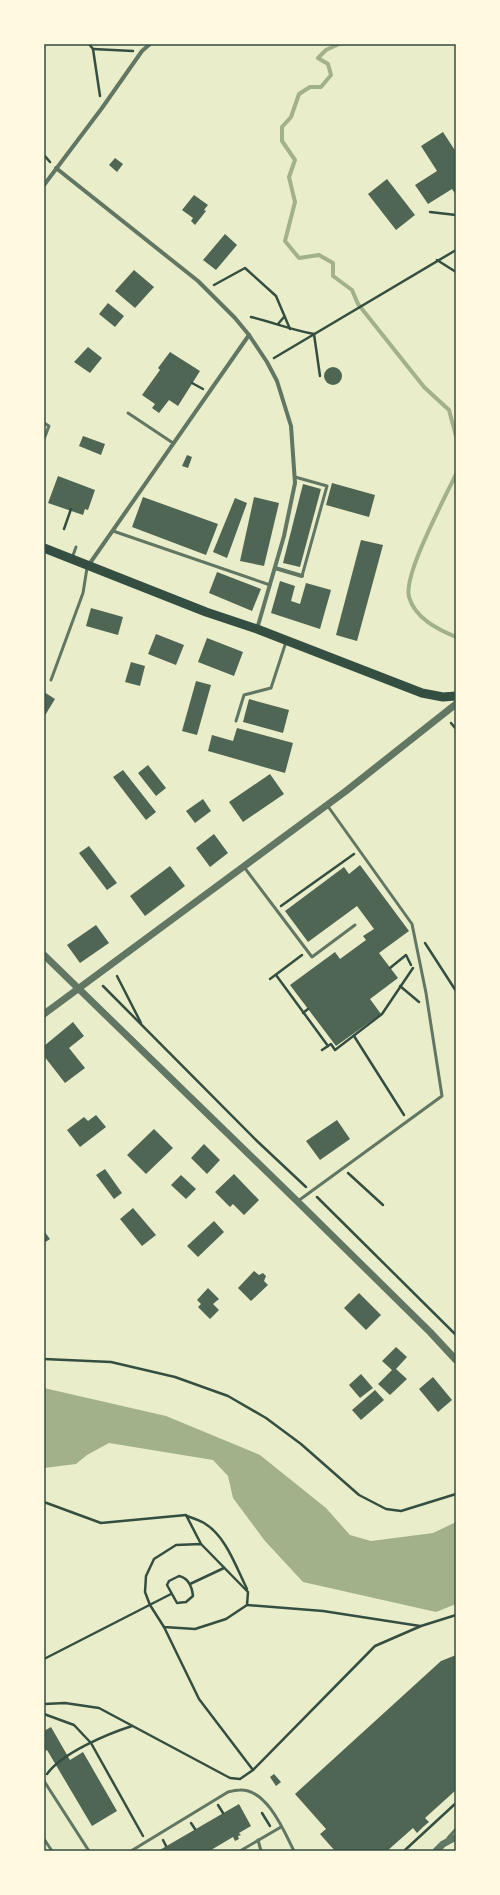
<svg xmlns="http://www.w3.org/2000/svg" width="500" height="1895" font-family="'PT Sans',sans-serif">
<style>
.water{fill:#a3b18a}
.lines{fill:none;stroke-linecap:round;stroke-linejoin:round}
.stream{stroke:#a3b18a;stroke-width:4}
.building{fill:#4f6655}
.path{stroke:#344e41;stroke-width:2.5}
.service{stroke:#617663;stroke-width:3}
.minor{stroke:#617663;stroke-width:4}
.tertiary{stroke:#617663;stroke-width:7}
.primary{stroke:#344e41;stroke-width:9}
.neatline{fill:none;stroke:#344e41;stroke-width:1.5}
</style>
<rect width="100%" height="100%" fill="#e9edc9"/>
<path class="water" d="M44,1388L166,1416L260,1455L326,1508L350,1535L371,1541L433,1533L456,1522V1604L436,1612L303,1582L265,1541L233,1498L228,1476L213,1460L109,1443L87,1455L76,1464L44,1468Z"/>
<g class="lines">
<g class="stream">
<path d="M339,44L326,50L318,58L328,64L331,75L321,87H310L299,94L291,117L282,127V141L295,160L289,177L295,202L285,241L299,258L319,255L333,263V276L352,290L358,304L424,387L449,410L456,436"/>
<path d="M456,474C445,498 403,575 409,597C415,618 437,629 456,637"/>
</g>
</g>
<g class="building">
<path d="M443,132L456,152V195L452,189L428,204L415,185L437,171L421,146Z"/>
<path d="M115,158L123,164L117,172L109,165Z"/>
<path d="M387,179L415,215L396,230L368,194Z"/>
<path d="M194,195L208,205L204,210L206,211L195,225L191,221L193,218L182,210Z"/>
<path d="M225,234L237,245L216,270L203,260Z"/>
<path d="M134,270L154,287L135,308L115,291Z"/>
<path d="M108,303L124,316L115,327L99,314Z"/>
<path d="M88,347L102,358L90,373L74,362Z"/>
<path d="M170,352L200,371L178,406L169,400L159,413L152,408L155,404L142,395L160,370L158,368Z"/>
<circle cx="333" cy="376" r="9"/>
<path d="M83,436L105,444L101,455L79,446Z"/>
<path d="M187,455L192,457L188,468L182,466Z"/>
<path d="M58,476L95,490L88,510L85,509L83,515L48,503Z"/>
<path d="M332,483L375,495L369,517L326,505Z"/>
<path d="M303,484L321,489L300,567L283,563Z"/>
<path d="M143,497L218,524L206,555L132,527Z"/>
<path d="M254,497L279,503L264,566L240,561Z"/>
<path d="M235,498L247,503L227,558L213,552Z"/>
<path d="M361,540L383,545L357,641L336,635Z"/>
<path d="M217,572L261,589L252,611L209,593Z"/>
<path d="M280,581L295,586L291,601L300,604L306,583L331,590L320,629L271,613Z"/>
<path d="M91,608L123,617L118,635L86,626Z"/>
<path d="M156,634L184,645L176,665L148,654Z"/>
<path d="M207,638L243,652L234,676L198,662Z"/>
<path d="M131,662L145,666L140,686L125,682Z"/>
<path d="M196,681L211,685L197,735L182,731Z"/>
<path d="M44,692L55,699L44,717Z"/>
<path d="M249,699L289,710L283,733L243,722Z"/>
<path d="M237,728L293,743L285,773L208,751L212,735L233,741Z"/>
<path d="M148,765L166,788L156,796L138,773Z"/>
<path d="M123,770L156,812L146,820L113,777Z"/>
<path d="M270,774L284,794L243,822L229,802Z"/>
<path d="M203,799L211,811L195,823L186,811Z"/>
<path d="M214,834L228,853L210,867L196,848Z"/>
<path d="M89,846L117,883L107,890L79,853Z"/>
<path d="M360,865L409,931L379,953L398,978L370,999L381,1014L336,1046L290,985L335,952L340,959L366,940L363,936L374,929L357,906L308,942L285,911L344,867L349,874Z"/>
<path d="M170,866L185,886L145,916L130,896Z"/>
<path d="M96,925L109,943L80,963L67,945Z"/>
<path d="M73,1022L84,1036L69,1048L85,1068L65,1083L44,1056V1046Z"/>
<path d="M96,1115L106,1127L80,1147L67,1130L84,1117L88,1121Z"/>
<path d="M337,1120L350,1139L320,1160L306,1141Z"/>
<path d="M154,1129L173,1148L146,1174L127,1155Z"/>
<path d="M204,1144L220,1160L207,1174L191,1158Z"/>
<path d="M105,1169L122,1193L114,1199L96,1175Z"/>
<path d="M234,1174L259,1200L244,1215L233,1204L230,1207L215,1192Z"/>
<path d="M181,1175L196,1189L186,1199L171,1185Z"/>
<path d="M133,1208L156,1235L142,1246L120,1219Z"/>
<path d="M214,1221L224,1232L198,1257L187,1246Z"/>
<path d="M44,1231L50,1239L44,1243Z"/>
<path d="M254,1271L259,1275L263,1273L266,1276L264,1281L268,1285L251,1301L238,1288Z"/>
<path d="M208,1288L219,1299L213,1304L219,1310L210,1319L198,1307L201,1304L197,1300Z"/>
<path d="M359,1293L381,1315L366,1330L344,1308Z"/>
<path d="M396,1347L407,1357L396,1369L407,1379L390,1395L378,1384L392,1370L382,1361Z"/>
<path d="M361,1374L373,1388L360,1398L349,1385Z"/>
<path d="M433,1377L452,1400L438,1412L419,1389Z"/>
<path d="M375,1390L384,1400L361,1420L352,1410Z"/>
<path d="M456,1655V1790L425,1818L429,1822L423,1827L417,1833L413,1828L387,1851H335L320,1834L326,1829L295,1794L441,1661Z"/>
<path d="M51,1727L70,1760L83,1752L117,1811L92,1826L47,1750L44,1752V1731Z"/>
<path d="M274,1774L281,1782L276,1786L270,1777Z"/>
<path d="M239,1804L251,1826L239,1833L241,1835L238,1836L239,1839L235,1841L233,1837L211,1850L212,1851H158Z"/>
</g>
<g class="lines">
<g class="path">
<path d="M89,44L93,49L100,96"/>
<path d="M93,49L133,51"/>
<path d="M44,155L50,162"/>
<path d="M430,212L456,215"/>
<path d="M437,260L456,272"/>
<path d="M214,285L245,268L276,296L290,329"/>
<path d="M251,317C272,322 292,330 314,334L320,376"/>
<path d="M278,324L284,317"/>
<path d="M274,358L456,250"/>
<path d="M192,383L203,389"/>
<path d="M64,529L71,509"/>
<path d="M451,723L456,729"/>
<path d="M281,906L354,854"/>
<path d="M425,943L456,991"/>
<path d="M390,968L406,955L411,965"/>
<path d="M276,975L328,1046"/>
<path d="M117,976L141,1023"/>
<path d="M270,979L302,955"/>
<path d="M103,986L257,1141L306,1187"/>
<path d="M400,986L419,1002"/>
<path d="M303,1013L308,1009"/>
<path d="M354,1036L404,1115"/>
<path d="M322,1050L331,1044L335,1050L382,1014L413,968"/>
<path d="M348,1173L383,1205"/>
<path d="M317,1197L456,1335"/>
<path d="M44,1359L111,1362L175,1377L228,1396L266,1418L301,1444L359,1495L386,1509L401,1511L456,1494"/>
<path d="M44,1502L101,1523L186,1515L201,1544"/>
<path d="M187,1516C192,1518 199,1520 204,1523C226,1536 236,1567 247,1589"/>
<path d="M201,1544L248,1592L247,1605L226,1619L195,1629L164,1627L150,1605L145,1592L146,1576L154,1559L176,1545Z"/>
<path d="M179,1576C188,1578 192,1587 193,1596L186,1602L177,1603L167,1585L169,1581Z"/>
<path d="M190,1584L224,1568"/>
<path d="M247,1605L323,1611L420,1626"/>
<path d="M164,1627L199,1699L253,1770"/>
<path d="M44,1659L171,1594"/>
<path d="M44,1704L65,1703L99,1708L230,1778L240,1779L253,1770L375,1646L421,1626L456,1615"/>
<path d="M44,1714L74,1725L91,1743L143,1836"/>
<path d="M47,1774C62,1753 107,1734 132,1726"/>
<path d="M218,1805L223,1813"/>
<path d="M262,1813L270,1826"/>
<path d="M191,1823L195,1829"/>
<path d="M163,1840L166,1846"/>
<path d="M404,1851L456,1803"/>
</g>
<g class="service">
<path d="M128,413L173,443"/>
<path d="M44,423L49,426L44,439"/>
<path d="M295,477L327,486L302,576"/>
<path d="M113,531L270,585"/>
<path d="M72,558L76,547"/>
<path d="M51,680L83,593L87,568"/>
<path d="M236,721L244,695L271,688L286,642"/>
<path d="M244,867L312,957L355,925"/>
<path d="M298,1201L442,1096L426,993L412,924L327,805"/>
<path d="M44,1781L89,1851"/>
<path d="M448,1838L456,1829"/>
<path d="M44,1839L52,1851"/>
<path d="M258,1840L261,1851"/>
<path d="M131,1851L228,1792C232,1791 236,1790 240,1790C267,1789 284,1831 294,1851"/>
<path d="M240,1851L281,1827"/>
</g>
<g class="minor">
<path d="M56,168L198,281L235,318L249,335L267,362L277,381L291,426L295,483L284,536L257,629"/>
<path d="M44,185L102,108L142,51L150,44"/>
<path d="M88,566L249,335"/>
<path d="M275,568L302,576"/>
</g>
<g class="tertiary">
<path d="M44,955L297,1201L430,1332L456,1360"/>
<path d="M44,1014L346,791L456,704"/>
<path d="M436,1851L443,1844L456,1837"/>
</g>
<path class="primary" d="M44,548L206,612L257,629L422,693L443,697L456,696"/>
</g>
<rect width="500" height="1895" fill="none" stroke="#fefae0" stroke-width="90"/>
<rect x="45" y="45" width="410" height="1805" class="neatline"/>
</svg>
